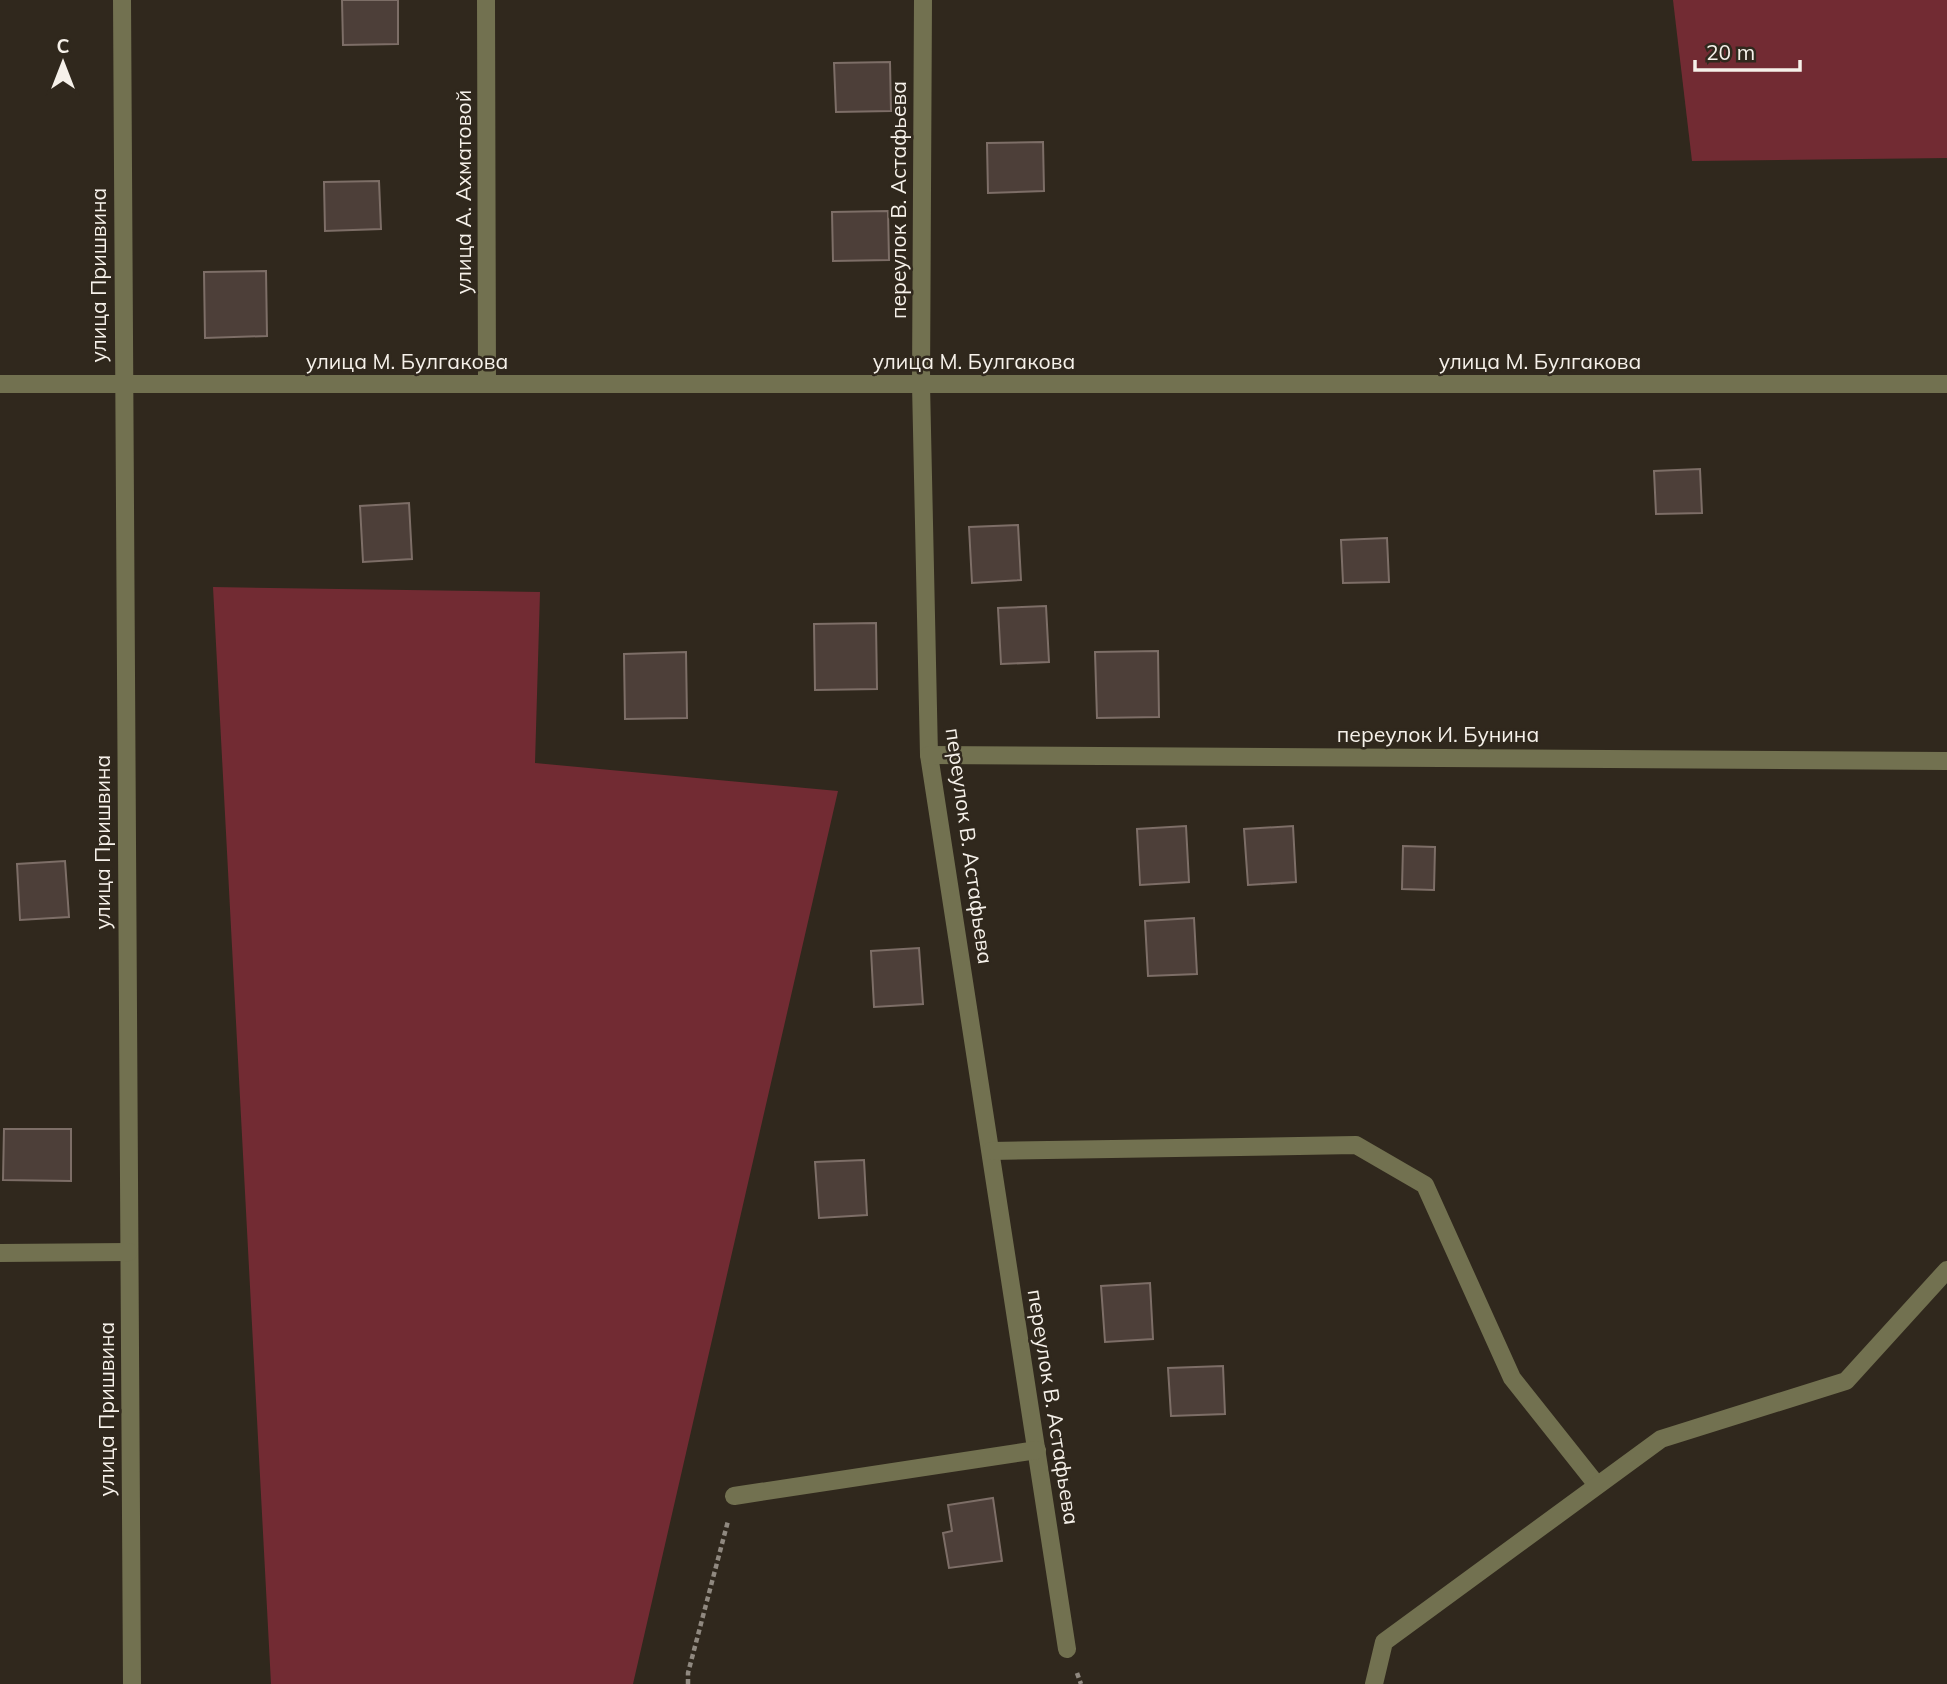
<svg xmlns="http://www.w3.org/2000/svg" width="1947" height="1684" font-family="Mulish,sans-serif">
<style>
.green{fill:#722b33}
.building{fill:#4d3f39;stroke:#7d6e67;stroke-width:2}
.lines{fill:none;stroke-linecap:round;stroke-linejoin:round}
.path{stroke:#908980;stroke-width:4.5;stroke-dasharray:5 3.5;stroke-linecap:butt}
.minor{stroke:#727150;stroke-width:18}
.labels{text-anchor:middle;stroke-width:5;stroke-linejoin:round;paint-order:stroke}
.street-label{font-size:21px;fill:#f6f1ea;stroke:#30281d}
</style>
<rect width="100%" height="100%" fill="#30281d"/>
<g class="green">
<path d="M1673,0H1947V158L1692,161Z"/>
<path d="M213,587L540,592L535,763L838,791L633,1684H271Z"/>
</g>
<g class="building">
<path d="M342,0H398V44L343,45Z"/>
<path d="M890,62L891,111L836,112L834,63Z"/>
<path d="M1043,142L1044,191L988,193L987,143Z"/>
<path d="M379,181L381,229L325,231L324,182Z"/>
<path d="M888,211L889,260L833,261L832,212Z"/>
<path d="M266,271L267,336L205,338L204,272Z"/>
<path d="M1700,469L1702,513L1656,514L1654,471Z"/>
<path d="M409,503L412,559L363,562L360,506Z"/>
<path d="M1018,525L1021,580L972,583L969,527Z"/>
<path d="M1387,538L1389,582L1343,583L1341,540Z"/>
<path d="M1046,606L1049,662L1001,664L998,608Z"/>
<path d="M876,623L877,689L815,690L814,624Z"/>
<path d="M1158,651L1159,717L1097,718L1095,652Z"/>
<path d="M686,652L687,718L625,719L624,654Z"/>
<path d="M1186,826L1189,882L1140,885L1137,829Z"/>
<path d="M1293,826L1296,882L1248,885L1244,829Z"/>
<path d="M1403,846L1435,847L1434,890L1402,889Z"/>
<path d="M65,861L69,917L20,920L17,864Z"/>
<path d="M1194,918L1197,974L1148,976L1145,921Z"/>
<path d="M919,948L923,1004L874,1007L871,951Z"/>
<path d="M4,1129H71V1181L3,1180Z"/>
<path d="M864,1160L867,1215L819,1218L815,1162Z"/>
<path d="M1150,1283L1153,1339L1105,1342L1101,1286Z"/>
<path d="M1223,1366L1225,1414L1171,1416L1168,1368Z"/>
<path d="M993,1498L1002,1561L949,1568L943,1533L952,1531L948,1505Z"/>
</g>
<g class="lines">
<g class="path">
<path d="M1077,1673L1081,1684"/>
<path d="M688,1684V1673L728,1521"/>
</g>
<g class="minor">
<path d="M122,0L132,1684"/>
<path d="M486,0L487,384"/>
<path d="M923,0L921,384L929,755L1067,1649"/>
<path d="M0,384H1947"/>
<path d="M929,755L1947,761"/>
<path d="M991,1151L1356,1145L1425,1185L1512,1378L1597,1485"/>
<path d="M0,1253L129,1252"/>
<path d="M734,1496L1037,1450"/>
<path d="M1374,1684L1384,1642L1661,1439L1846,1381L1947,1270"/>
</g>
</g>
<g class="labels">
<g class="street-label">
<text transform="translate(464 192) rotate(-90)" y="7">улица А. Ахматовой</text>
<text transform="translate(899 200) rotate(-90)" y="7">переулок В. Астафьева</text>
<text transform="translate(99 275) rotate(-90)" y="7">улица Пришвина</text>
<text x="407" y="369">улица М. Булгакова</text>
<text x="974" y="369">улица М. Булгакова</text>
<text x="1540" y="369">улица М. Булгакова</text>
<text x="1438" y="742">переулок И. Бунина</text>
<text transform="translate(103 842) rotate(-90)" y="7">улица Пришвина</text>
<text transform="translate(969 846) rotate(82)" y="7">переулок В. Астафьева</text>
<text transform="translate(1053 1407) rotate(81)" y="7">переулок В. Астафьева</text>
<text transform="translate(107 1409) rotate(-90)" y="7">улица Пришвина</text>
</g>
</g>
<g transform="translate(63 63)" stroke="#30281d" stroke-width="5" paint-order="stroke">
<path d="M0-5L12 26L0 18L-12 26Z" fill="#f6f1ea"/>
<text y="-10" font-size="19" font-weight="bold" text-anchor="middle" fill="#f6f1ea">С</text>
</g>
<path d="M1695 60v10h105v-10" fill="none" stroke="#f6f1ea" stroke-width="3.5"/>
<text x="1706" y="60" font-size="21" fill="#f6f1ea" stroke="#30281d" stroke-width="5" paint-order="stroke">20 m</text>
</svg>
